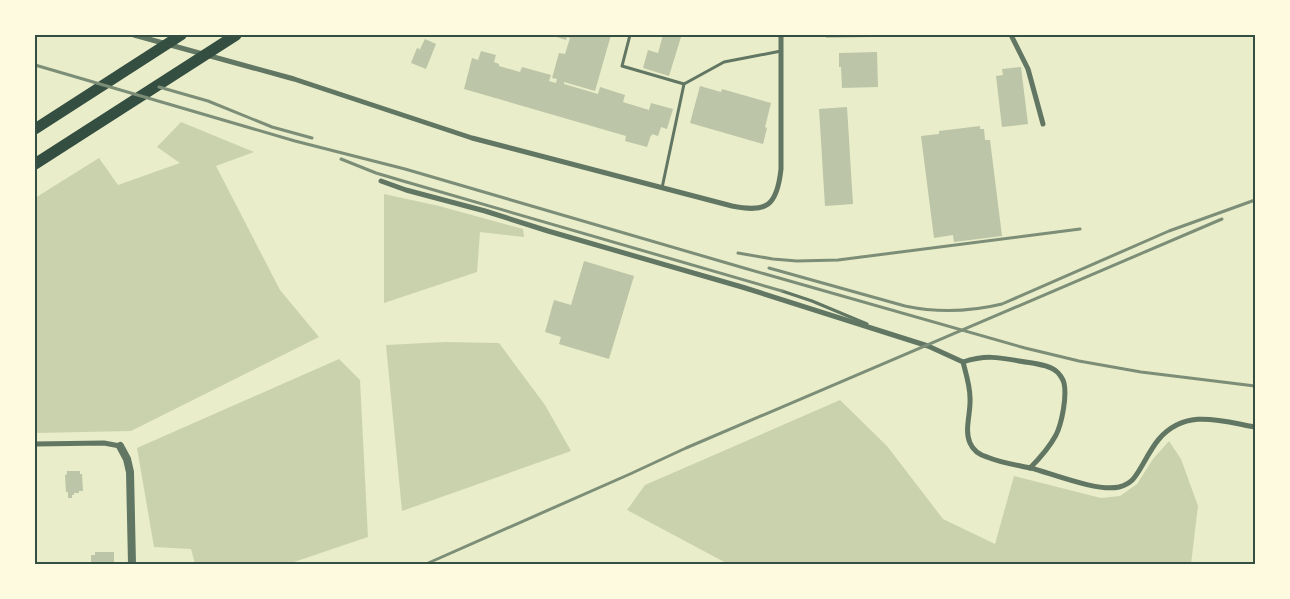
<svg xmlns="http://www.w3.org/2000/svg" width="1290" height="599" font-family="'Roboto Condensed',sans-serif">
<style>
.green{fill:#cad2ad}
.building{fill:#bcc5a7}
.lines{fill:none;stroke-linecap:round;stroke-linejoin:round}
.service{stroke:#617663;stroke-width:3}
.minor{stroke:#617663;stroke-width:5}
.tertiary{stroke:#617663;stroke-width:8}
.motorway{stroke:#344e41;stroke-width:11}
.rail{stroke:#7c8e77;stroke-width:3}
.neatline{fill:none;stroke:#344e41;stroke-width:2}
</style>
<rect width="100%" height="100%" fill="#e9edc9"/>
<g class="green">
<path d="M181,122L254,152L216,166L280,290L319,337L131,431L35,433V198L99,158L118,185L180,163L157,147Z"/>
<path d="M384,194L439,206L523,229L524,237L480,232L477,272L384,303Z"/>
<path d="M445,342L499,343L545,405L571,451L402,511L386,345Z"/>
<path d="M339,359L360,380L368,537L288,564H195L191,549L154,547L137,448Z"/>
<path d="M840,400L887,446L943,519L995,544L1014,476L1101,498L1120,496L1137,484L1153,459L1169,441L1181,459L1198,506L1191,564H728L627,510L645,485Z"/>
</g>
<g class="building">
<path d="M550,35H611L595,91L564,82V84L598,94L600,87L625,95L623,102L649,110L651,103L673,109L667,129L661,127L658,136L652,134V136L651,135L647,147L625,141L626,136L464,89L472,58L478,60L481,51L496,55L494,62L499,64V66L520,72L522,67L551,75L549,81L556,83L557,79L552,78L559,53L565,54L570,38L567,37L566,40Z"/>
<path d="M663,35H673L681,37L669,76L643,68L648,50L658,53Z"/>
<path d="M826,35H872V37L826,38Z"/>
<path d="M425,39L436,44L426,69L411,63L417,48L426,52L420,49Z"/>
<path d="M877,52L878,87L842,88L841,67H839V53Z"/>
<path d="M1021,67L1028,124L1002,127L996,76L1003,75L1002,69Z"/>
<path d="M700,86L721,92L722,89L771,103L765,127L767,128L763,144L690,123Z"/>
<path d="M847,107L853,204L825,206L819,109Z"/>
<path d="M980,126V129H984L985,140H990L1002,236L954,242L953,235L934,238L921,136L939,134V131Z"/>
<path d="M584,261L634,276L609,359L559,344L561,337L545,332L554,300L571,305Z"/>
<path d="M67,471H80V474H82L83,491H79V493H74V495H72V498H68V492H66L65,475L67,474Z"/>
<path d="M95,552H114V564H91V555H95Z"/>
</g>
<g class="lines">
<g class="service">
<path d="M630,35L622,66L684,84"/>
<path d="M662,188L684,84L724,62L781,51"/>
<path d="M782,291L812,301L867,324"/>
</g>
<g class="minor">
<path d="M134,35L294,79L472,138L732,206C767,213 777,206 781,169V35"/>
<path d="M1011,35L1028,69L1043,124"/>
<path d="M381,181L406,190L485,211L548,231L742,287L928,346L963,362C966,374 970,386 970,398C971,413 964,430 970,443C973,450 980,455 987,457C1001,463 1017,465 1031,468C1053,474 1098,492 1119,487C1133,483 1136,476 1143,464C1148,455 1153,446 1159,439C1186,408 1221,421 1255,427"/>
<path d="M963,362C984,355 998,357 1019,361C1029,363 1048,364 1056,371C1059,373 1063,379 1064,383C1067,396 1062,423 1056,435C1049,448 1040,458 1030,468"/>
<path d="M35,444L104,443L120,446"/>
</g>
<path class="tertiary" d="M120,446L127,459L130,472L132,564"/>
<g class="motorway">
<path d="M35,129L181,35"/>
<path d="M35,164L236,35"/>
</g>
<g class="rail">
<path d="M35,65L295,141L405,169L744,268L1025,348L1079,361L1141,372L1255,386"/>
<path d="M159,87L208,101L272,127L312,138"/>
<path d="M341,159L376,173L403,181L782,291"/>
<path d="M738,253L773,259L797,261L838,260L1080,229"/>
<path d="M769,268L905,306C938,313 969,312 1002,304L1169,231L1255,200"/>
<path d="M426,564L630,474L686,448L1222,219"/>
</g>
</g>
<rect width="1290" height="599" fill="none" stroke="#fefae0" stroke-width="72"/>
<rect x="36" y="36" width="1218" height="527" class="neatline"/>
</svg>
